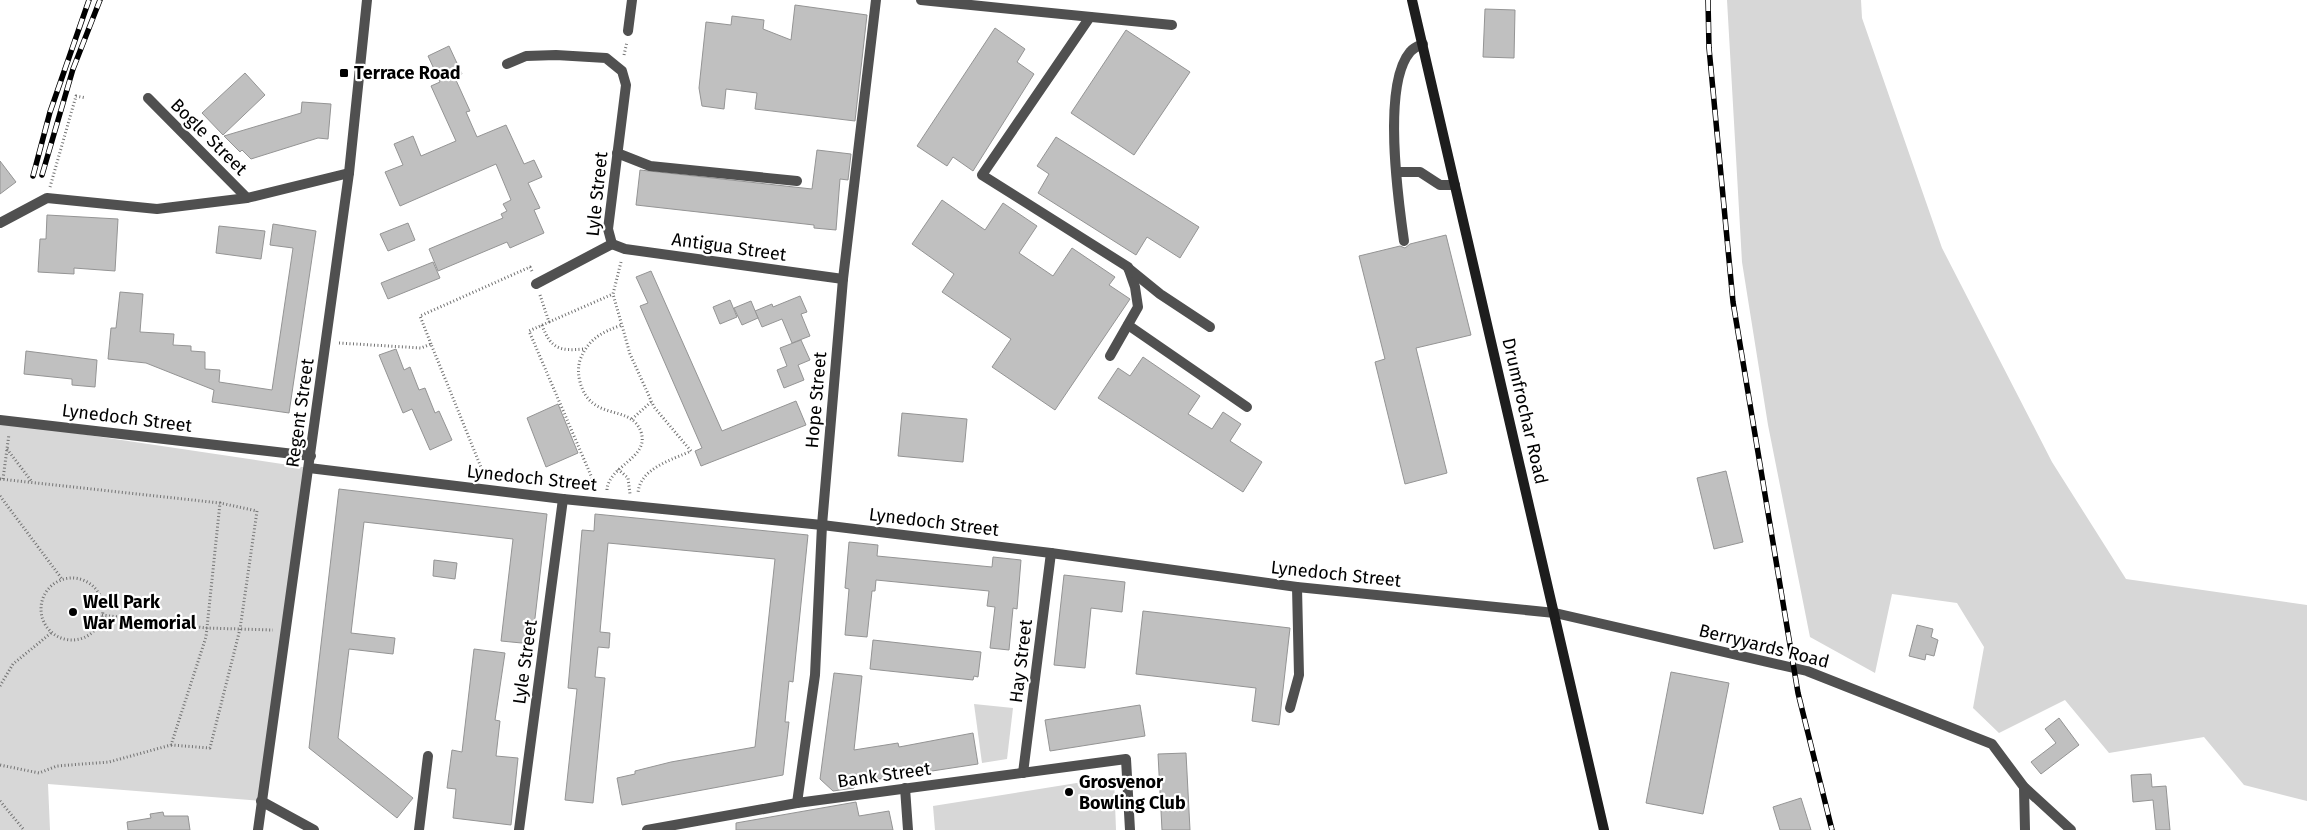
<svg xmlns="http://www.w3.org/2000/svg" width="2307" height="830" font-family="'Fira Sans',sans-serif">
<style>
.green{fill:#d7d7d7}
.building{fill:#c0c0c0;stroke:#949494}
.lines{fill:none;stroke-linecap:round;stroke-linejoin:round}
.path{stroke:#727272;stroke-width:3;stroke-dasharray:1 2.5;stroke-linecap:butt}
.service{stroke:#505050;stroke-width:10}
.minor{stroke:#505050;stroke-width:10}
.secondary{stroke:#1d1d1d;stroke-width:10}
.rail-casing{stroke:#000;stroke-width:5.5}
.rail{stroke:#fff;stroke-width:4;stroke-dasharray:11;stroke-linecap:butt}
.poi-dot{fill:#000;stroke:#fff;stroke-width:2}
.labels{text-anchor:middle;stroke-width:4.5;stroke-linejoin:round;paint-order:stroke}
.poi-label{font-size:18px;font-weight:bold;fill:#000;stroke:#fff;text-anchor:start}
.street-label{font-size:18px;fill:#000;stroke:#fff}
</style>
<rect width="100%" height="100%" fill="#fff"/>
<g class="green">
<path d="M1727,0H1861L1862,18L1942,248L2052,462L2126,579L2307,605V801L2244,785L2204,737L2109,753L2065,700L1999,733L1973,708L1984,647L1957,603L1892,594L1875,673L1810,637L1768,425L1742,262Z"/>
<path d="M0,422L309,468L261,801L48,784L50,830H0Z"/>
<path d="M974,704L1013,708L1007,759L982,763Z"/>
<path d="M1114,777L1116,830H935L933,806Z"/>
</g>
<g class="building">
<path d="M795,5L867,15L855,121L755,109L757,93L726,89L724,109L702,106L699,88L706,22L731,25L732,16L764,20L763,29L791,40Z"/>
<path d="M1485,9L1515,10L1514,58L1483,57Z"/>
<path d="M995,28L1025,49L1017,62L1034,74L973,171L953,157L947,166L917,146Z"/>
<path d="M1126,30L1190,72L1134,155L1071,113Z"/>
<path d="M449,46L462,74L455,78L470,111L466,112L477,137L506,125L524,164L534,160L542,177L528,183L540,208L534,210L544,233L510,248L507,242L438,271L429,249L503,218L501,214L507,211L503,204L511,200L496,164L400,206L385,172L403,165L394,144L413,136L421,156L456,141L431,86L440,82L428,56Z"/>
<path d="M245,73L265,95L223,135L202,113Z"/>
<path d="M302,102L331,104L328,139L318,138L251,159L242,150L240,152L224,136L301,113Z"/>
<path d="M1056,137L1199,227L1180,258L1147,237L1136,255L1038,193L1049,174L1037,166Z"/>
<path d="M817,150L851,154L848,180L840,179L836,230L814,228V225L636,205L640,170L812,189Z"/>
<path d="M0,161L16,182L0,194Z"/>
<path d="M942,200L985,230L1003,203L1037,226L1019,253L1053,276L1072,248L1115,277L1109,285L1130,299L1055,410L992,367L1011,339L942,292L954,274L912,244Z"/>
<path d="M47,215L118,219L115,271L74,268V274L38,272L40,239H46Z"/>
<path d="M408,223L415,240L388,251L380,234Z"/>
<path d="M273,224L316,231L289,413L212,402L214,390L146,363L108,359L111,328H116L120,292L143,294L140,332L174,334L173,345L191,346V351L205,352V369L220,370L219,382L272,390L293,248L270,245Z"/>
<path d="M219,226L265,231L261,259L216,253Z"/>
<path d="M1446,235L1471,335L1416,348L1447,473L1405,484L1375,362L1385,359L1359,256L1400,246L1405,248L1410,244Z"/>
<path d="M433,262L440,278L388,299L381,283Z"/>
<path d="M651,271L722,431L796,401L806,425L701,466L695,451L702,448L640,306L648,303L636,277Z"/>
<path d="M800,296L807,312L801,314L810,336L792,343L782,319L762,327L755,311L772,304L773,307Z"/>
<path d="M730,300L737,317L720,324L713,307Z"/>
<path d="M751,301L758,318L742,325L734,308Z"/>
<path d="M801,340L810,360L798,365L804,380L784,388L777,370L787,366L780,348Z"/>
<path d="M396,349L404,370L410,367L419,390L425,388L435,413L439,411L452,440L430,450L412,409L403,413L379,355Z"/>
<path d="M26,351L97,360L95,387L72,385V379L24,374Z"/>
<path d="M1143,357L1200,396L1188,414L1212,429L1223,412L1241,424L1230,441L1262,462L1243,492L1098,398L1118,368L1130,376Z"/>
<path d="M558,404L578,453L546,467L527,418Z"/>
<path d="M902,413L967,419L963,462L898,456Z"/>
<path d="M1726,471L1743,542L1714,549L1697,478Z"/>
<path d="M339,489L547,514L532,644L501,641L513,539L364,522L351,633L395,638L393,654L349,649L338,738L413,798L397,818L309,748Z"/>
<path d="M595,514L808,535L793,682L789,681L785,722H789L783,775L622,805L617,778L635,774V771L671,762L755,747L775,559L608,543L600,632L610,633L609,648L598,647L595,677L605,678L593,803L565,800L577,689L568,688L582,530L594,531Z"/>
<path d="M849,542L878,545L877,556L992,567L993,557L1021,560L1017,609L1013,608L1009,650L990,648L995,607L987,606L989,591L876,580L875,591H872L867,637L845,635L849,589L845,588Z"/>
<path d="M434,560L457,563L455,579L433,576Z"/>
<path d="M1064,575L1125,582L1122,612L1091,608L1085,668L1054,665Z"/>
<path d="M1143,611L1290,628L1279,725L1252,721L1256,688L1136,674Z"/>
<path d="M1917,625L1933,629L1931,637L1938,640L1934,656L1926,654L1925,660L1909,656Z"/>
<path d="M873,640L981,652L978,677L974,676L973,680L870,669Z"/>
<path d="M474,649L505,653L495,720L500,721L496,756L518,758L511,825L453,818L456,789L447,788L452,750L462,752Z"/>
<path d="M1671,672L1729,683L1703,814L1646,803Z"/>
<path d="M834,673L862,676L854,750L898,743L899,747L973,733L978,764L853,783L854,788L833,791L820,779Z"/>
<path d="M1140,705L1145,736L1050,751L1045,720Z"/>
<path d="M2059,718L2079,745L2041,774L2031,762L2056,743L2045,729Z"/>
<path d="M1186,753L1190,830H1162L1158,754Z"/>
<path d="M2151,774L2152,787L2166,786L2170,830H2156L2153,800L2133,802L2131,775Z"/>
<path d="M1801,798L1811,830H1780L1773,807Z"/>
<path d="M856,802L859,816L889,811L893,830H736V823Z"/>
<path d="M163,812L164,816H188L190,830H128L127,822L151,818L150,814Z"/>
</g>
<g class="lines">
<g class="path">
<path d="M624,55L627,42"/>
<path d="M50,187L76,96L86,98"/>
<path d="M621,262L613,294L630,354L654,407L691,451C672,460 640,468 638,493"/>
<path d="M540,295L549,322L529,331L592,478L591,489"/>
<path d="M549,322L613,294"/>
<path d="M542,325C551,350 561,351 584,349"/>
<path d="M339,343L421,348L431,344L485,477"/>
<path d="M431,344L420,316L530,267L533,273"/>
<path d="M632,419L651,402"/>
<path d="M7,449L32,482"/>
<path d="M618,469L628,478L630,494"/>
<path d="M0,479L220,503L206,637L171,745L109,762L57,766L39,773L0,765"/>
<path d="M3,479L9,434"/>
<path d="M607,490C608,466 650,458 641,432C631,403 591,423 580,382C578,374 578,367 580,360C588,339 602,332 622,325"/>
<path d="M0,496L62,579"/>
<circle cx="72" cy="609" r="31"/>
<path d="M102,615L206,628L273,630"/>
<path d="M0,686L13,664L51,633"/>
<path d="M171,745L210,748L240,629L257,511L220,503"/>
<path d="M0,801L24,830"/>
</g>
<g class="service">
<path d="M1090,17L982,175L1128,267L1135,287L1138,307L1110,356"/>
<path d="M617,153L650,166L797,181"/>
<path d="M1397,172H1420L1440,185H1455"/>
<path d="M1404,241C1398,199 1382,85 1410,52C1413,48 1418,46 1423,44"/>
<path d="M1128,268L1160,294L1210,327"/>
<path d="M1128,325L1247,407"/>
<path d="M1290,708L1299,675L1297,587"/>
<path d="M419,830L428,756"/>
</g>
<g class="minor">
<path d="M921,0L1172,25"/>
<path d="M628,31L632,0"/>
<path d="M507,64L526,56L556,55L606,58L622,71L626,85L608,229L612,244L536,284"/>
<path d="M148,98L247,198"/>
<path d="M0,223L47,198L157,209L247,198L349,173"/>
<path d="M612,244L625,249L843,279"/>
<path d="M0,420L311,456"/>
<path d="M309,468L563,499L822,525L1051,553L1297,587L1555,613L1807,671L1992,744L2024,787L2071,830"/>
<path d="M1023,773L1051,553"/>
<path d="M2024,787L2025,830"/>
<path d="M905,788L908,830"/>
<path d="M261,801L314,830"/>
<path d="M797,803L815,675L822,525L843,279L876,0"/>
<path d="M258,830L349,173L367,0"/>
<path d="M519,830L563,499"/>
<path d="M647,830L797,803L1126,759L1130,830"/>
</g>
<path class="secondary" d="M1412,0L1604,830"/>
<g class="rail-casing">
<g id="rail">
<path d="M1708,0L1709,48L1733,302L1798,693L1832,830"/>
<path d="M42,175L73,69L100,0"/>
<path d="M33,176L50,112L89,0"/>
</g>
</g>
<use href="#rail" class="rail"/>
</g>
<g class="poi-dot">
<rect x="339" y="68" width="10" height="10" rx="2.5"/>
<circle cx="73" cy="612" r="5"/>
<circle cx="1069" cy="792" r="5"/>
</g>
<g class="labels">
<g class="poi-label">
<text x="354" y="79">Terrace Road</text>
<text x="83" y="608">Well Park<tspan x="83" dy="21">War Memorial</tspan></text>
<text x="1079" y="788">Grosvenor<tspan x="1079" dy="21">Bowling Club</tspan></text>
</g>
<g class="street-label">
<text transform="translate(209 137) rotate(45)" y="6">Bogle Street</text>
<text transform="translate(597 194) rotate(-84)" y="6">Lyle Street</text>
<text transform="translate(729 247) rotate(8)" y="6">Antigua Street</text>
<text transform="translate(816 400) rotate(-85)" y="6">Hope Street</text>
<text transform="translate(1525 411) rotate(77)" y="6">Drumfrochar Road</text>
<text transform="translate(300 413) rotate(-82)" y="6">Regent Street</text>
<text transform="translate(127 418) rotate(7)" y="6">Lynedoch Street</text>
<text transform="translate(532 478) rotate(6)" y="6">Lynedoch Street</text>
<text transform="translate(934 522) rotate(7)" y="6">Lynedoch Street</text>
<text transform="translate(1336 574) rotate(6)" y="6">Lynedoch Street</text>
<text transform="translate(1764 646) rotate(14)" y="6">Berryyards Road</text>
<text transform="translate(1021 661) rotate(-83)" y="6">Hay Street</text>
<text transform="translate(525 662) rotate(-82)" y="6">Lyle Street</text>
<text transform="translate(884 775) rotate(-8)" y="6">Bank Street</text>
</g>
</g>
</svg>
